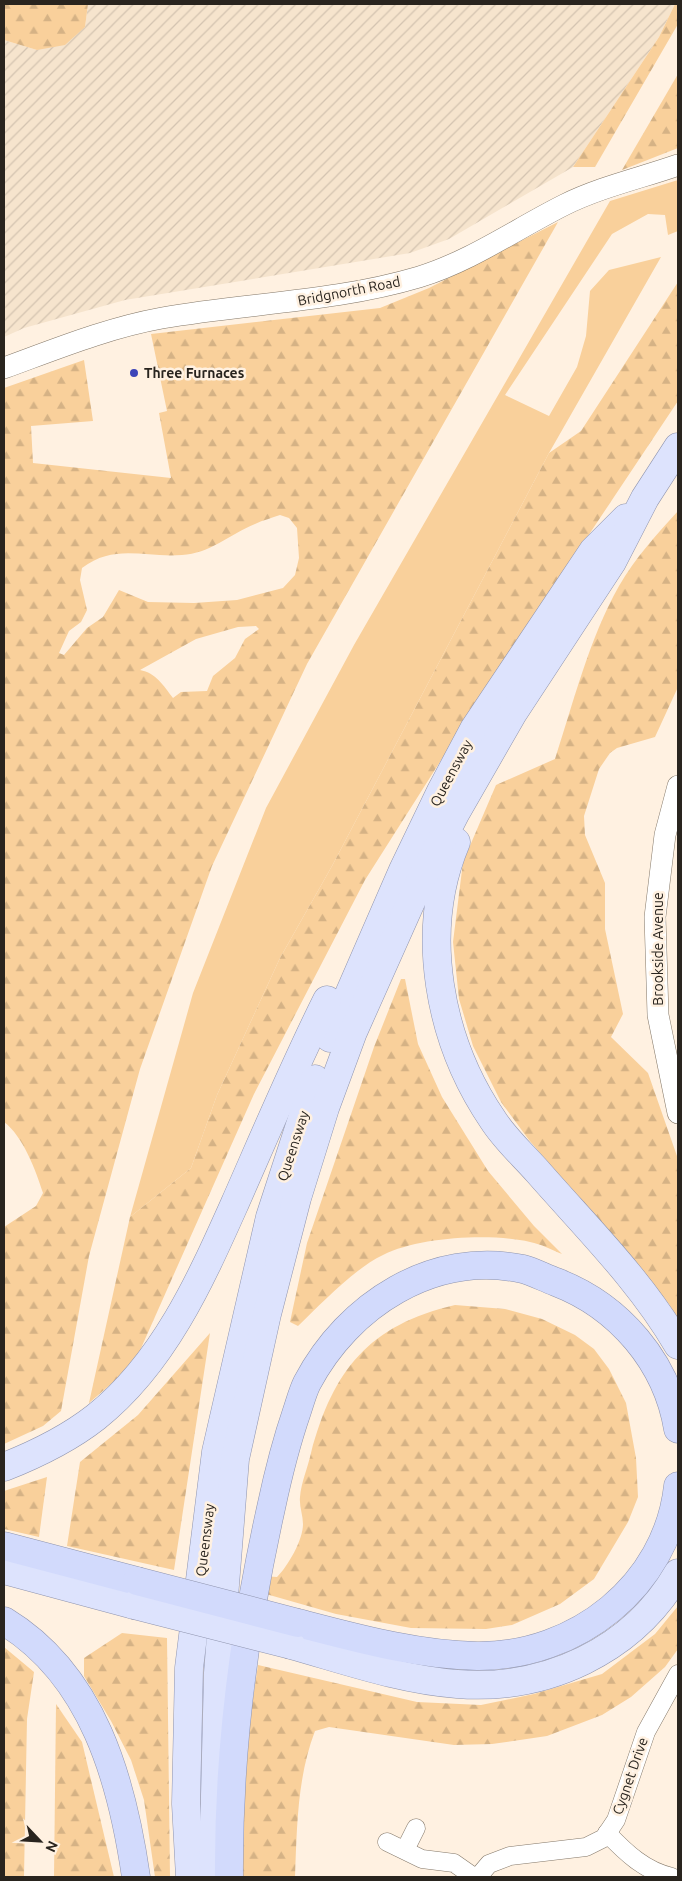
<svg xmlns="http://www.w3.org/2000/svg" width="682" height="1881" font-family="Ubuntu,sans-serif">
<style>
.industrial{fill:url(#industrial-furrows)}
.green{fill:#f9d09b}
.forest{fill:url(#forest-firs);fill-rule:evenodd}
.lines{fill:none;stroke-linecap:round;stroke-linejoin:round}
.minor-casing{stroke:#847869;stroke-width:19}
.tertiary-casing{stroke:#847869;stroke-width:22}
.primary-casing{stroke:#8f94ae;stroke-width:29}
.trunk-casing{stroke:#8f94ae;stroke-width:29}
.minor{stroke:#fff;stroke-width:18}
.tertiary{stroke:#fff;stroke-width:21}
.primary{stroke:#dde3fd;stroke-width:28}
.trunk{stroke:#d2dafc;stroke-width:28}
.primary-bridge-casing{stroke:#8f94ae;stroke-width:29;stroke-linecap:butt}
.trunk-bridge-casing{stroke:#8f94ae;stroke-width:29;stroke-linecap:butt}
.primary-bridge{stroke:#dde3fd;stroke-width:28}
.trunk-bridge{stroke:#d2dafc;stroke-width:28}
.poi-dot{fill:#3c44b8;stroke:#fff1e1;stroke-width:2}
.labels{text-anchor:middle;stroke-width:5;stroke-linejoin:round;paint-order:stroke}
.street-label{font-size:14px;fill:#29241e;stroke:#fff1e1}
.poi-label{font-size:14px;font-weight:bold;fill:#29241e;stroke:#fff1e1;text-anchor:start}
</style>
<defs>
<pattern id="industrial-furrows" width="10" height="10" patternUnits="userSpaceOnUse" patternTransform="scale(1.25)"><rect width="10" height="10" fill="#f6e4cd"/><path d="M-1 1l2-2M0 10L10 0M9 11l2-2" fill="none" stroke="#d3c3b0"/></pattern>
<pattern id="forest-firs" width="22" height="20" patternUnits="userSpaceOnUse" patternTransform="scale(1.25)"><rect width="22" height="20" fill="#f9d09b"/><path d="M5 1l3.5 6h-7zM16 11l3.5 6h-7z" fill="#d5b285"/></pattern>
</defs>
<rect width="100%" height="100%" fill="#fff1e1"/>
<path class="industrial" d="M88,4H675L659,37L573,167L449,239L410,253L125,300L24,328L4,337V40L37,50L85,27Z"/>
<path class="green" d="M678,180V231L668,235L665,215L648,214L612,234L505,395L549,416L577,367L586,336L590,291L609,270L661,257L549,453L332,866L280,958L217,1095L191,1168L130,1217L193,993L266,808L354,645L610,201Z"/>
<g class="forest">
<path d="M4,4H88L85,27L65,45L37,50L4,40Z"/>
<path d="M675,4H678V24L595,167H573L659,37Z"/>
<path d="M678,74V148L622,170Z"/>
<path d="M558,222L307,664L212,866L140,1069L89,1256L61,1411L43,1426L4,1444V1227L36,1206L43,1193C36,1171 23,1136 4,1122V388L84,360L93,421L31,426L33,463L171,478L159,413L167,411L151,334L380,308L429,288ZM280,515L289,518L297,528L299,558L295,575L283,588L237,600L194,603L148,602L119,590L103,617L87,628L64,655L59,653L69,631L81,622L87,610L80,580L82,568C115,543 144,558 182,555C209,554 230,534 255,524C263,520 272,518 280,515ZM256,626L259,629L245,639L235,658L213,676L207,691L181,692L173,698C163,685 156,673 140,670L196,639L238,627Z"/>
<path d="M678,282V401L490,683L365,880L254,1094L134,1364L89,1403L130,1217L191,1168L217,1095L280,958L332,866L549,453L581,431Z"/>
<path d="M678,511V687L655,737L617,748L610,753L599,769L584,816L585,835L605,883V929L623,1014L611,1037L648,1073L678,1159V1320L669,1304L529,1140L501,1102L473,1046L459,999L453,942L463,862L496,785L555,759C574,701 589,639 619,586C635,558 657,534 678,511Z"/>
<path d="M401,979H405L418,1044L442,1097L488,1171L534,1226L562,1254C552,1250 541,1244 530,1242C491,1233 419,1237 383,1255C355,1268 321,1304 298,1326L290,1322L307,1243L374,1047Z"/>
<path d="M455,1305L505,1309L542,1319L575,1335L594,1349L609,1369L626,1403L636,1458L638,1497L628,1522L594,1579L560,1604L512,1625L486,1629L411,1628L336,1614L259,1592L262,1576L277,1577C288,1566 303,1540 303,1524C303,1515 299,1506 300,1497C301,1483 308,1467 311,1453C333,1370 369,1325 455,1305Z"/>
<path d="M210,1333L174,1570L67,1546L80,1462L138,1415Z"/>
<path d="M47,1477L39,1537L4,1529V1491Z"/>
<path d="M678,1606V1649L665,1667L631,1697L602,1715L547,1736L492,1744L454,1745L329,1727L315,1731C297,1778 297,1828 295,1877H241L243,1765L258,1665L417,1702L481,1705L534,1694L602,1674L655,1634Z"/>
<path d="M122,1633L167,1638L170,1877H155L144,1800L131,1760L111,1721L84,1676V1658Z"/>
<path d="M4,1647L34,1672L27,1719L24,1877H4Z"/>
<path d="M56,1704L82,1742L114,1877H54Z"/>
</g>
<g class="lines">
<g class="minor-casing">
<g id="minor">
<path d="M607,1833C626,1853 645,1871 672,1877"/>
<path d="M387,1842L422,1859L454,1863L474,1877"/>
<path d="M405,1850L416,1828"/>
<path d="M478,1877L489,1864L510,1856L586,1847L604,1838L616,1820L646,1732L678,1674"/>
</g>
</g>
<g class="tertiary-casing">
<g id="tertiary">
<path d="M4,368C56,349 107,328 162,318C248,303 335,302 419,277C471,261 516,229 564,205C600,187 641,178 678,165"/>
<path d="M678,786L665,835L655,917L658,1015L678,1113"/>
</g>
</g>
<g class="primary-casing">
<g id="primary">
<path d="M456,842C418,932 439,1041 493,1120C505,1139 523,1155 538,1172C586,1227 641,1281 678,1345"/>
<path d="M330,1038L403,870L441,791L474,729L593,551L626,518"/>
<path d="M4,1467C37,1454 68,1439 96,1417C164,1363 201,1279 235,1203C265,1135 294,1066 327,1000"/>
<path d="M4,1570L134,1605"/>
<path d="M291,1645C345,1660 401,1680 457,1684C546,1691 633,1651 678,1573"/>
<path d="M190,1877L186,1804L189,1668L216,1452L270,1217L315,1079"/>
<path d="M213,1877L218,1673L235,1459L267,1314L297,1198L325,1108L353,1032L419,884L455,814L513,713L612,562L645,498L678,447"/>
</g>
</g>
<g class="trunk-casing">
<g id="trunk">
<path d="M4,1546L137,1581"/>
<path d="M4,1621C93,1675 122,1780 136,1877"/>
<path d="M298,1623C356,1638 417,1655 477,1656C576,1657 667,1586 678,1486"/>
<path d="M229,1877C228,1753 244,1629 271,1508C278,1475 286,1443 297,1411C300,1402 303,1391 307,1383C348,1305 433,1250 523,1269C534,1272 545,1278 556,1282C619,1306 667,1362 678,1429"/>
</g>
</g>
<use href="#minor" class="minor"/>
<use href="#tertiary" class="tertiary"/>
<use href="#primary" class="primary"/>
<use href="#trunk" class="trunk"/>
<g class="primary-bridge-casing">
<path id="primary-bridge" d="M134,1605L291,1645"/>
</g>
<g class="trunk-bridge-casing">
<path id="trunk-bridge" d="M137,1581L298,1623"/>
</g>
<use href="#primary-bridge" class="primary-bridge"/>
<use href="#trunk-bridge" class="trunk-bridge"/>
</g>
<circle class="poi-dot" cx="134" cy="373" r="5"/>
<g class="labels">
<g class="street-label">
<text transform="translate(349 291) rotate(-11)" y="5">Bridgnorth Road</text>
<text transform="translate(451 773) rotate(-62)" y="5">Queensway</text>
<text transform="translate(658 949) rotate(-90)" y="5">Brookside Avenue</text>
<text transform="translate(293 1146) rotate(-72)" y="5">Queensway</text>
<text transform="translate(205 1540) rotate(-83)" y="5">Queensway</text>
<text transform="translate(630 1776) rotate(-71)" y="5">Cygnet Drive</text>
</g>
<g class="poi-label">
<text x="144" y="378">Three Furnaces</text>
</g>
</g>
<rect width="682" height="1881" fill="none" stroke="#29241e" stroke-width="10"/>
<g transform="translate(40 1841) rotate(115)" stroke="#fff1e1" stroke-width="4" paint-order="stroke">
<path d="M0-4L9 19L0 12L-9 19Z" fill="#29241e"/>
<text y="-8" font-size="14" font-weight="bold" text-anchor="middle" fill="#29241e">N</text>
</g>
</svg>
